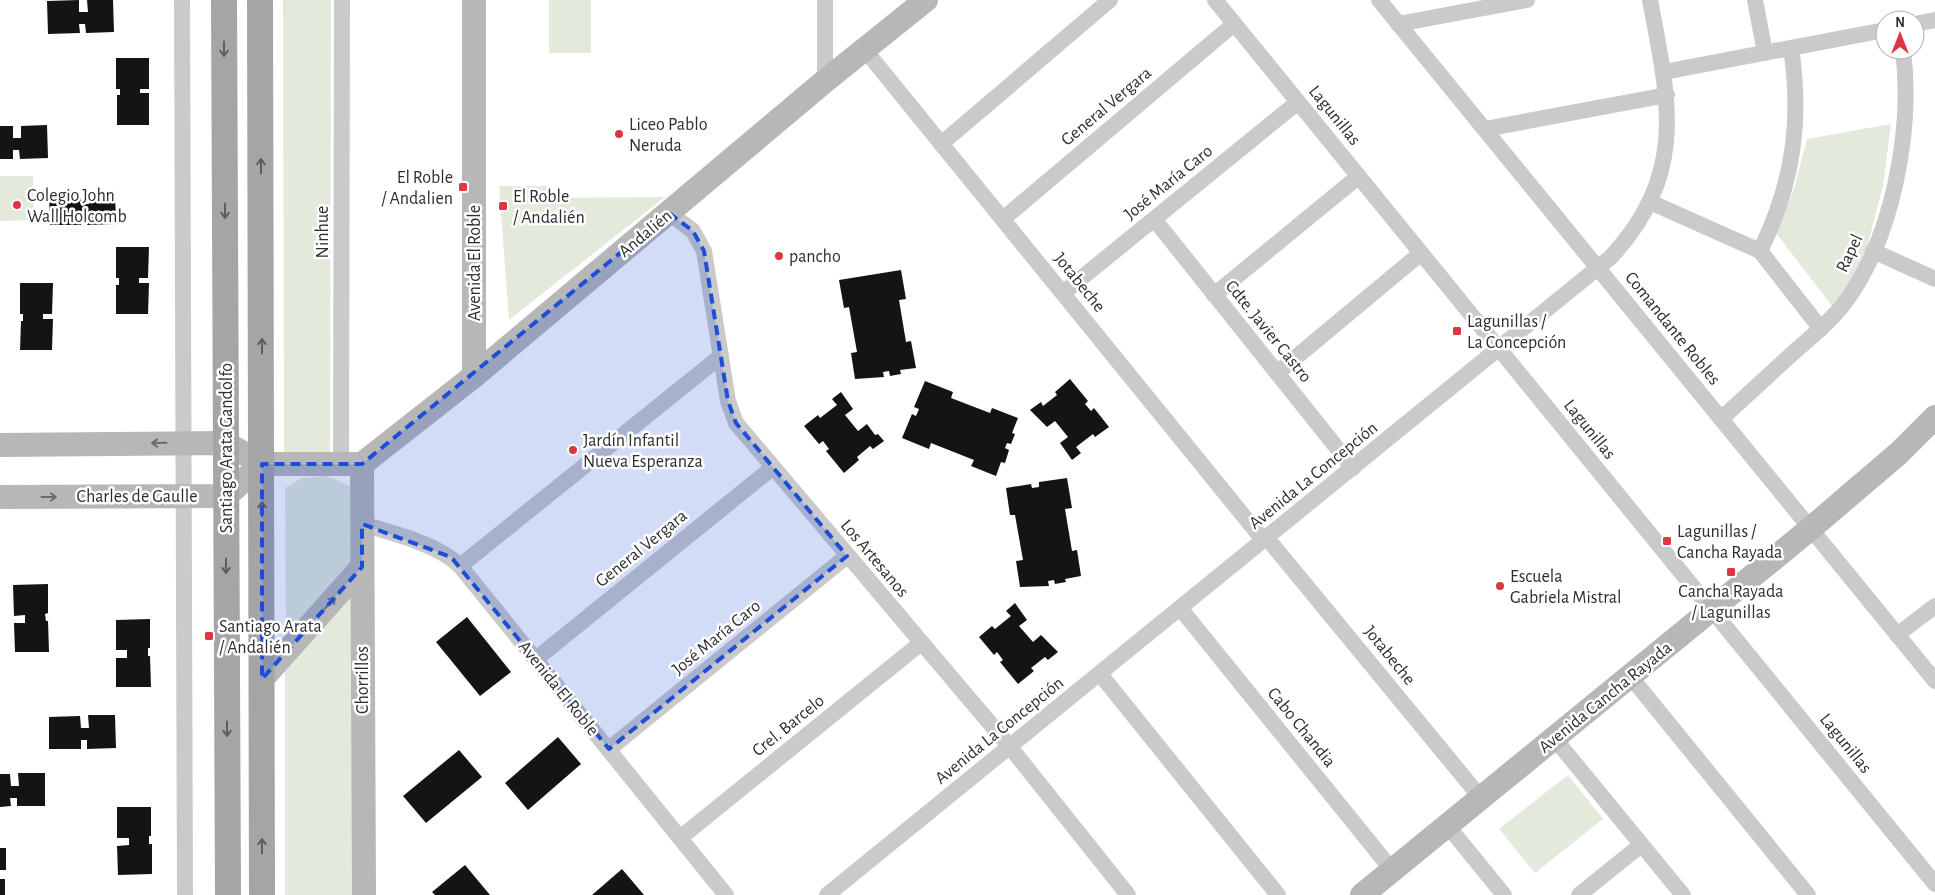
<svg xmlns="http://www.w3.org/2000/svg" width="1935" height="895" font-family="'Alegreya Sans',sans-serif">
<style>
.green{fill:#e3eadb}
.building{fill:#141414}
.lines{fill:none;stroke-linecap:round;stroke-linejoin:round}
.street{stroke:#cacaca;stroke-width:16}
.secondary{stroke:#b7b7b7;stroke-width:24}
.primary{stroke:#a5a5a5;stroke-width:26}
.oneway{stroke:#5d5d5d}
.oneway2{stroke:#6b6b6b}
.marked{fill:#1d4ed8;fill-opacity:0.2;stroke:#1d4ed8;stroke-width:4;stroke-dasharray:10 6;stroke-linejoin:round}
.poi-dot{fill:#dd3743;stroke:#fff;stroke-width:2}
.labels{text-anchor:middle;stroke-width:5;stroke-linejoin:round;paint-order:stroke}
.street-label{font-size:18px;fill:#2d2d2d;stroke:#fff}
.poi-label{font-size:18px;fill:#2d2d2d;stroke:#fff;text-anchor:start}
</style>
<rect width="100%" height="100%" fill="#fff"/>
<g class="green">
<path d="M283,0H331L330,452H284Z"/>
<rect x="549" y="0" width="42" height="53"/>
<path d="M1891,124L1883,186L1865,255L1849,283L1832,306L1776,233L1794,189L1807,139Z"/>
<path d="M0,176H33L34,220L0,221Z"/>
<path d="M499,186H549L550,198L665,197L509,320Z"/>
<path d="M327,476L354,488V560L286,636L285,488L302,478Z"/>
<path d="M355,590L354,895H285V671Z"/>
<path d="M1568,775L1603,819L1535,873L1499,829Z"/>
</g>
<g class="building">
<path d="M79,0V12H88L87,0H113L114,32L86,33L85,24H79L80,33L48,34L47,1Z"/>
<path d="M116,58H149V89H140V93H149V125H117V95H120V89H116Z"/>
<path d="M47,125L48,158L20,159L19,150H13V159H0V126H13V138H21V126Z"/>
<path d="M115,191L116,224L87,225V216H81V225H50L49,193L80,192L81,204H89V192Z"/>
<path d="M116,247H149L148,278H139V283H149L148,314H116V285H119V278H116Z"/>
<path d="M901,270L906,299L899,300L906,342L911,341L916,368L900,370L901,374L890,376L889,371L883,372L884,377L855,379L851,353L857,352L849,307L844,308L839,280Z"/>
<path d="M20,283H53L52,314H43V319H53L52,350H20L21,321H23V314H20Z"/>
<path d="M1070,379L1088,401L1085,404L1091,411L1094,408L1109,427L1095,437L1093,434L1076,447L1081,453L1072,460L1060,443L1068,437L1055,421L1047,427L1030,410L1041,402L1043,406L1057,395L1055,392Z"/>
<path d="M925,381L953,392L951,398L990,413L992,408L1018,418L1012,433L1015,434L1011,444L1007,443L1005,448L1009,450L1005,463L1001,462L996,476L971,466L974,460L931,443L929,449L902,438L912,414L916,416L919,409L914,407Z"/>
<path d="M841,392L853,409L845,415L858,431L867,424L875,435L878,434L884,441L873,449L870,446L857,457L859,460L844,473L826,451L829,449L823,441L819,444L804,426L818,415L820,418L837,405L832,399Z"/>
<path d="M1067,478L1072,508L1065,509L1072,551L1077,550L1081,576L1065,579L1066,582L1055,584L1054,580L1048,581L1049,586L1020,587L1016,561L1023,560L1015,515H1010L1006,488L1031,484L1032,488L1039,487V482Z"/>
<path d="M48,584V613L45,614L46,621H48L49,652H15L14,623H25V615L14,616L13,585Z"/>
<path d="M1015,603L1027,620L1019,626L1033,642L1041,635L1058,652L1048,660L1045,657L1031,668L1034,671L1018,684L1000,662L1003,660L997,652L994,655L979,637L992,626L995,629L1011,616L1006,611Z"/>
<path d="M467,617L511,672L480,696L436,642Z"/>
<path d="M150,619V648H148V656H150L151,687H116V658H127V650H116V620Z"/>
<path d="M88,715H115L116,748L87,749V740H81V749H49V717L80,716L81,728H89Z"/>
<path d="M558,737L581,764L528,810L505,783Z"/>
<path d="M459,750L482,777L426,823L403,796Z"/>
<path d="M18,773H45V806H17V798H10L11,806L0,807V774H10L11,786H19Z"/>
<path d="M117,807H151V836H149V844H152V874L118,875L117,846L129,845V838H117Z"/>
<rect x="0" y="848" width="6" height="22"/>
<path d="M465,865L490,895H435L432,892Z"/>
<path d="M622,869L644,895H592Z"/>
<rect x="0" y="879" width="5" height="16"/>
</g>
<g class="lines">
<g class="street">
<path d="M182,0L185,895"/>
<path d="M825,0V81"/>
<path d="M1215,0L1935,884"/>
<path d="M1379,0L1935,681"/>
<path d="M1755,0L1765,53"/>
<path d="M1398,24L1527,0"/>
<path d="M1915,24L1935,20"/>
<path d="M865,50L1264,541"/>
<path d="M1664,72L1885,30"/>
<path d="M1485,129L1667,95"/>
<path d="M941,144L1110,0"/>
<path d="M1650,202L1760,251L1821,329"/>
<path d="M669,213L693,231L704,251L728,401L736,423L1010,747L1128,895"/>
<path d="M1003,219L1234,24"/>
<path d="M1154,219L1353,468"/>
<path d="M1760,251C1793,185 1802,120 1791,48"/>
<path d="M1873,251L1935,279"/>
<path d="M1063,293L1298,102"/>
<path d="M1214,295L1359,176"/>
<path d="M1277,373L1421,253"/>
<path d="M1721,419C1745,397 1770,374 1794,352C1811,337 1829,323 1843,305C1893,240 1913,130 1903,50"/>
<path d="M341,464L342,0"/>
<path d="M362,524C392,533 438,544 460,566L726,895"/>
<path d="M1267,538L1481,798"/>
<path d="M460,566L721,356"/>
<path d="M1180,608L1392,870"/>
<path d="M1897,635L1935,606"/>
<path d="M536,659L772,468"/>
<path d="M1100,674L1278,895"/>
<path d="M1630,676L1808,895"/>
<path d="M1554,738L1683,895"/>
<path d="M609,749L847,556"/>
<path d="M1447,825L1504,895"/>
<path d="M680,838L921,643"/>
<path d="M827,895L1611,257C1688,173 1669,101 1650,0"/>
<path d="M1579,895L1641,845"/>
</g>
<g class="secondary">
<path d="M474,376V0"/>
<path d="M0,445L226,443L262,464H362"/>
<path d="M362,464L474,376L825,81L926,0"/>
<path d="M362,464L364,895"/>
<path d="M0,497L226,496L262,464"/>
<path d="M262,679L362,567"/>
<path d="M1362,895L1810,529L1899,453L1935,417"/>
</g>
<g class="primary">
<path d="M224,0L228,895"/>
<path d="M260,0L262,895"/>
</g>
</g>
<defs><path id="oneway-shaft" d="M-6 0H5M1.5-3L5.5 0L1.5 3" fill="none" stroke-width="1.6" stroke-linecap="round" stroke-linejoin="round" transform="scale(1.25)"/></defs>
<g class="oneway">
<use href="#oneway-shaft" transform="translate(224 49) rotate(90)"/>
<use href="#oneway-shaft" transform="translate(261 166) rotate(-90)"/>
<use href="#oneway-shaft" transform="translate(225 211) rotate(90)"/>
<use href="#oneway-shaft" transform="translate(262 346) rotate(-90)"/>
<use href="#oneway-shaft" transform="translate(262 509) rotate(-90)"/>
<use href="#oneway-shaft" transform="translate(226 566) rotate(90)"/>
<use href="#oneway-shaft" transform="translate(227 729) rotate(90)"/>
<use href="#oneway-shaft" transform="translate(262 846) rotate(-90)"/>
</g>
<g class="oneway2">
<use href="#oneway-shaft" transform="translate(159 443) rotate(179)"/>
<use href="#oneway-shaft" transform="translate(49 497)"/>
<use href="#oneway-shaft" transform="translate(330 603) rotate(-49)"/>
</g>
<path class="marked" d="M669,213L693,231L704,251L728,401L736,423L847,556L609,749L451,557L362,524V567L262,679V464H362Z"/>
<g class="poi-dot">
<circle cx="619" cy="134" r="5"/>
<rect x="458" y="182" width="10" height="10" rx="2.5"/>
<circle cx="17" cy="205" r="5"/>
<rect x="498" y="201" width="10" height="10" rx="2.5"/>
<circle cx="779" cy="256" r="5"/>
<rect x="1452" y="326" width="10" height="10" rx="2.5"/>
<circle cx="573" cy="450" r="5"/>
<rect x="1662" y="536" width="10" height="10" rx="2.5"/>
<rect x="1726" y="567" width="10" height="10" rx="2.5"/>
<circle cx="1500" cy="586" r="5"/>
<rect x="204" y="631" width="10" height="10" rx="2.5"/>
</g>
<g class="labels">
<g class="street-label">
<text transform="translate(1106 106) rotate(-40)" y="6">General Vergara</text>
<text transform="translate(1335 115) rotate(51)" y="6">Lagunillas</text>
<text transform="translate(1168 182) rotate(-39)" y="6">José María Caro</text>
<text transform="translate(322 232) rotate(-90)" y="6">Ninhue</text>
<text transform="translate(645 233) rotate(-40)" y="6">Andalién</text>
<text transform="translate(1849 253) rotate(-65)" y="6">Rapel</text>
<text transform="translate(474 263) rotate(-90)" y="6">Avenida El Roble</text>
<text transform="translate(1080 282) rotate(51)" y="6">Jotabeche</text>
<text transform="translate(1673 328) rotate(51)" y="6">Comandante Robles</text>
<text transform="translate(1269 331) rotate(51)" y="6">Cdte. Javier Castro</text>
<text transform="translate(1590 429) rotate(51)" y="6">Lagunillas</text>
<text transform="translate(226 448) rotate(-90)" y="6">Santiago Arata Gandolfo</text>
<text transform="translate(1313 475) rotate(-39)" y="6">Avenida La Concepción</text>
<text x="137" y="502">Charles de Gaulle</text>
<text transform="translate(641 548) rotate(-39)" y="6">General Vergara</text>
<text transform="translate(875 558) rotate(50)" y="6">Los Artesanos</text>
<text transform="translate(716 637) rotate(-39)" y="6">José María Caro</text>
<text transform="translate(1390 655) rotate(51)" y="6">Jotabeche</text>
<text transform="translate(362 680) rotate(-90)" y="6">Chorrillos</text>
<text transform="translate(559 688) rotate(51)" y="6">Avenida El Roble</text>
<text transform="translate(1605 697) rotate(-39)" y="6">Avenida Cancha Rayada</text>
<text transform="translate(788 725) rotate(-39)" y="6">Crel. Barcelo</text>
<text transform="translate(1302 727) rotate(51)" y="6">Cabo Chandia</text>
<text transform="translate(999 730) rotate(-39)" y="6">Avenida La Concepción</text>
<text transform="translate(1846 743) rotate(51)" y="6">Lagunillas</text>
</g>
<g class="poi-label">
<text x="629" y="130">Liceo Pablo<tspan x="629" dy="21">Neruda</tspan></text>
<text x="453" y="183" text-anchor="end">El Roble<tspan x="453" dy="21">/ Andalien</tspan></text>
<text x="27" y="201">Colegio John<tspan x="27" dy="21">Wall Holcomb</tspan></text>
<text x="513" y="202">El Roble<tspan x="513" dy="21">/ Andalién</tspan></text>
<text x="789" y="262">pancho</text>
<text x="1467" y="327">Lagunillas /<tspan x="1467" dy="21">La Concepción</tspan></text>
<text x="583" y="446">Jardín Infantil<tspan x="583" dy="21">Nueva Esperanza</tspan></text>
<text x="1677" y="537">Lagunillas /<tspan x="1677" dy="21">Cancha Rayada</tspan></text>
<text x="1510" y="582">Escuela<tspan x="1510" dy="21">Gabriela Mistral</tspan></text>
<text x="1731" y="597" text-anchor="middle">Cancha Rayada<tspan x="1731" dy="21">/ Lagunillas</tspan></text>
<text x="219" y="632">Santiago Arata<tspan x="219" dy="21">/ Andalién</tspan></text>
</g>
</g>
<g transform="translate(1900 35)"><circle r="24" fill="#ffffff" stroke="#ababab"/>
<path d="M0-4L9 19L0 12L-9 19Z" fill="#dd3743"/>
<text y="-8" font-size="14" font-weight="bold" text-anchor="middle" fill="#2d2d2d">N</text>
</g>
</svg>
